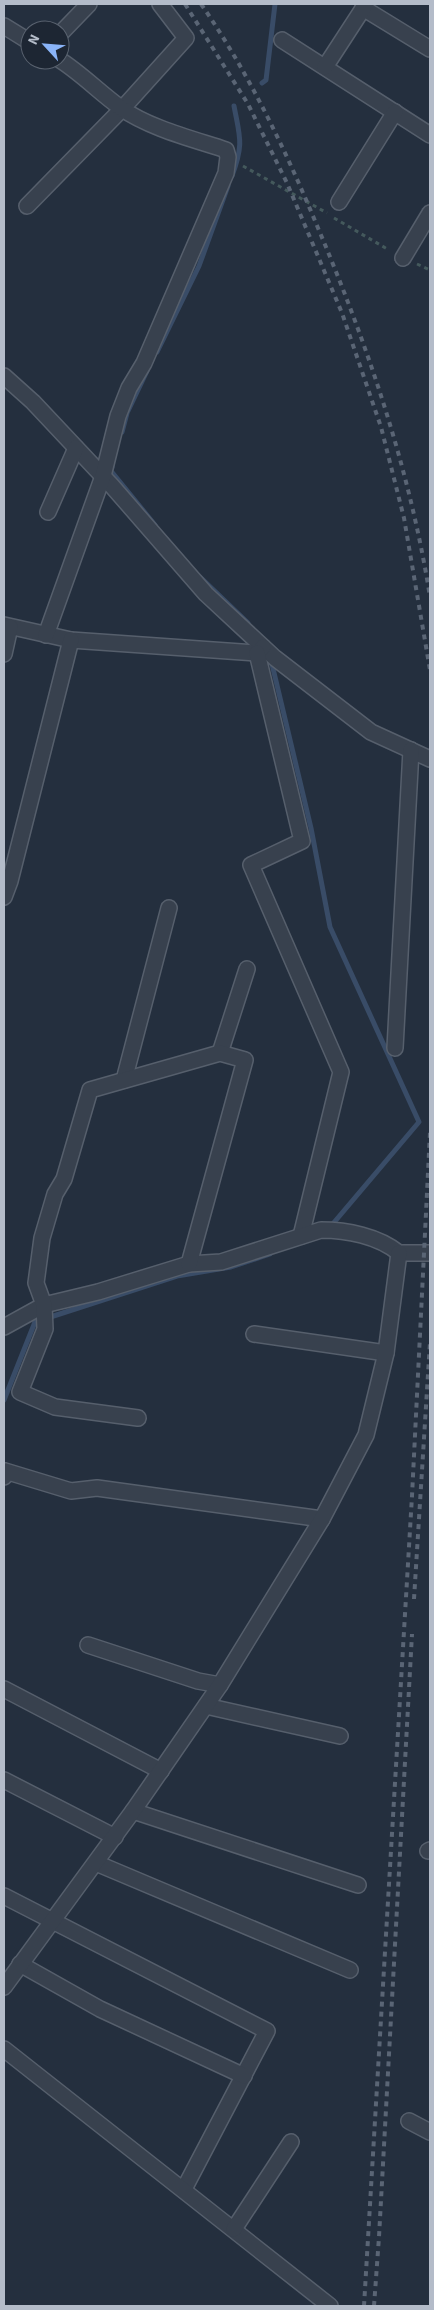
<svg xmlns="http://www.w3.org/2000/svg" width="434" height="2310" font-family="'Source Sans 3',sans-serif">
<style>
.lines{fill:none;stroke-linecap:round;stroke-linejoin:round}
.stream{stroke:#394c67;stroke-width:5}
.minor-casing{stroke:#565f6c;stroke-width:18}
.path{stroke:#44595c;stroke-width:3;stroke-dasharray:4 4;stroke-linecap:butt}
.minor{stroke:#38414e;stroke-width:15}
.rail{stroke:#5a6575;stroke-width:4;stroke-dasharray:5 5;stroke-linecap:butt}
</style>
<rect width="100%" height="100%" fill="#242f3e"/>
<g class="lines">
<g class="stream">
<path d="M262,83L266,80L275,4"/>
<path d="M232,176C244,143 240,138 234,106"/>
<path d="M157,352L199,266L228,186"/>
<path d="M122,432L127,413L147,371"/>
<path d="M112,467L111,471L155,525"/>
<path d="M200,577L248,623"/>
<path d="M271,660L311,828L330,927L419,1122L331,1226"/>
<path d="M4,1400L35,1322L177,1276L231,1267L270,1254"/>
</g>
<g class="minor-casing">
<g id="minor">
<path d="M363,8L430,49"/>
<path d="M4,26L30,42"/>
<path d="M60,34L89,4"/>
<path d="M282,40L430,135"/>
<path d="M325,67L366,4"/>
<path d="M339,202L395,112"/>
<path d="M27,206L122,109L186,38L160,4"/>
<path d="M403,258L430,213"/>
<path d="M4,376L33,402L112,486L206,594L275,658L371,732L430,759"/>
<path d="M48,512L76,448"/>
<path d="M4,625L71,640L257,653L263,647"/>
<path d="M46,635L103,476L118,416L129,388L144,363L226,173L228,157L226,150C193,139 149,128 121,108C100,93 82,74 60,60"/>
<path d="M257,653L302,841L251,865L341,1072L301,1236"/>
<path d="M4,654L10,627"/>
<path d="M4,897L10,881L71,640"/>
<path d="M395,1048L411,750"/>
<path d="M220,1053L247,969"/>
<path d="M124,1080L169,908"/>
<path d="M4,1327L44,1305L98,1292L189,1264L221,1262L321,1230C347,1230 378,1236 399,1253H430"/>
<path d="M254,1334L386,1353"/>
<path d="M138,1418L55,1407L20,1392L45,1329L44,1305L36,1283L42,1238L55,1194L64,1179L90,1090L220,1053L245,1060L189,1264"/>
<path d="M4,1477L5,1471L71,1491L97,1488L322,1519"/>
<path d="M88,1645L198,1681L220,1685"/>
<path d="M4,1689L161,1771"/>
<path d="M206,1706L340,1736"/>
<path d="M4,1780L115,1837"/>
<path d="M133,1811L358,1885"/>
<path d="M428,1851L430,1850"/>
<path d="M96,1863L350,1970"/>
<path d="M4,1896L267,2031L184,2189"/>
<path d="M20,1964L100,2009L244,2076"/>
<path d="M4,1987L133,1811L220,1685L322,1519L366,1435L386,1353L399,1253"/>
<path d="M4,2049L330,2306"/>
<path d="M409,2121L430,2132"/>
<path d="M234,2229L291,2142"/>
</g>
</g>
<g class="path">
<path d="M243,166L327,213"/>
<path d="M334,218L389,250"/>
<path d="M417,264L430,270"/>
</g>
<use href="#minor" class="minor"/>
<g class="rail">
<path d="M185,4L248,104L287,183L342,313L381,427L404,518L430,670"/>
<path d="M201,4C249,73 286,151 318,228C368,346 410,470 430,597"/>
<path d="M414,1599L430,1342"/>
<path d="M364,2306L412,1496L430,1132"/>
<path d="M374,2306L379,2237L412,1634"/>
</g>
</g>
<rect width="434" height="2310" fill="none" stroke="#b4bcc9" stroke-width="10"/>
<g transform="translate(45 45) rotate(296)"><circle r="24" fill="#1d2633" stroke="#59626f"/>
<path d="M0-4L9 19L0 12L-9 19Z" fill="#8ab4f8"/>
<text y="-8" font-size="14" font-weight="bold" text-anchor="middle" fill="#b4bcc9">N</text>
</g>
</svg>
